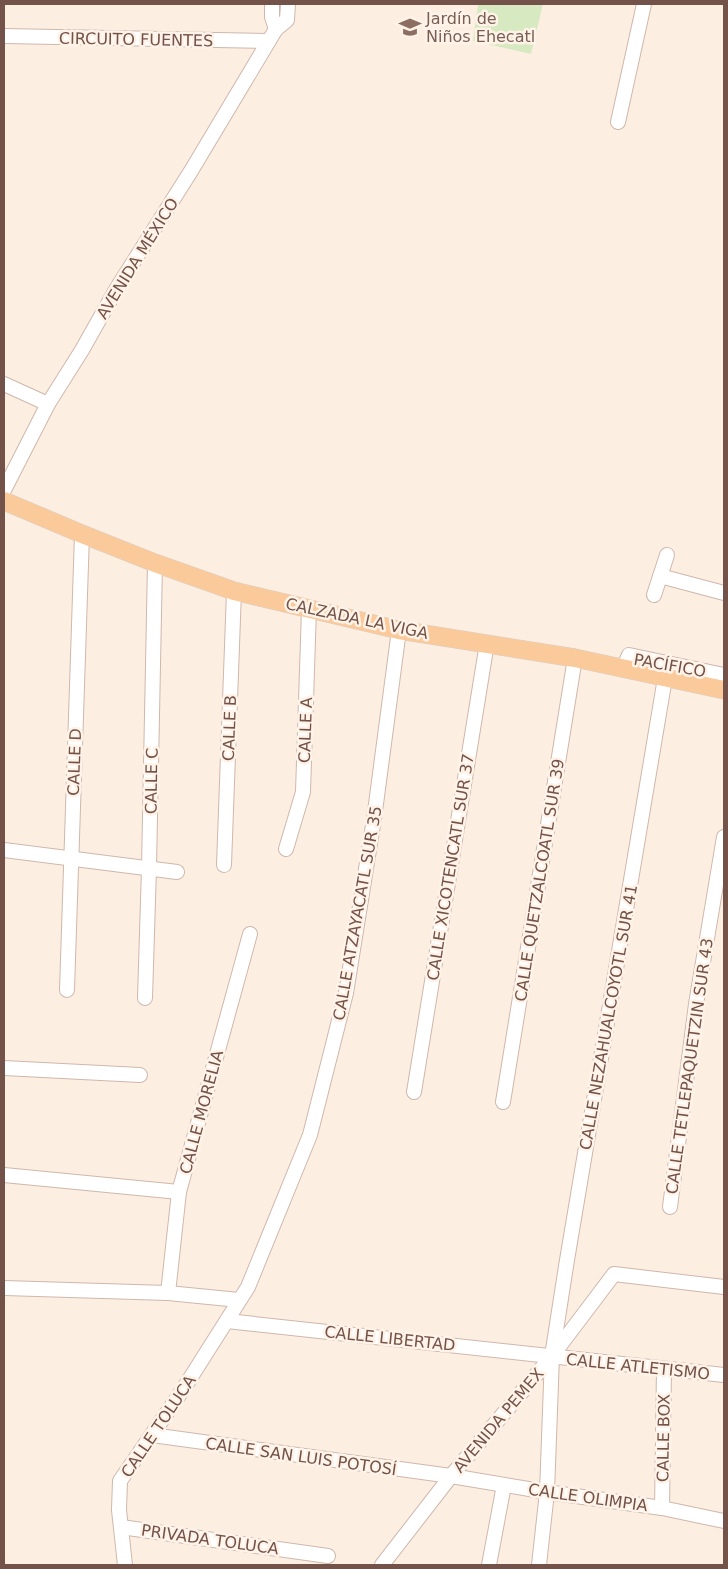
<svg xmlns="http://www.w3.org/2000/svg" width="728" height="1569" font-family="'DejaVu Sans',sans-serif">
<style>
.green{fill:#d7e9c1}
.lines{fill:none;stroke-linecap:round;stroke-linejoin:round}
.minor-casing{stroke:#cfb7ac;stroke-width:16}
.major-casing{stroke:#d8cfcc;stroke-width:19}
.minor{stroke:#fff;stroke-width:14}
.major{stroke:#fbca9b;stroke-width:18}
.labels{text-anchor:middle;stroke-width:5;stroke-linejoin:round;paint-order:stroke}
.education-label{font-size:16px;fill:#785e54;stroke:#fff3e8;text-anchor:start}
.street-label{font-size:16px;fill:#735249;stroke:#fff3e8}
</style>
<rect width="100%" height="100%" fill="#fcefe2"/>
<path class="green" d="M478,4H543L531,54L473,41Z"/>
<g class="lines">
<g class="minor-casing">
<g id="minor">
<path d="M272,4V17L276,29"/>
<path d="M4,36L268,41"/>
<path d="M618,122L644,4"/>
<path d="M4,384L48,404"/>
<path d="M4,490L48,404L82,350L117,288L191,171L276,29L287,20L288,4"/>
<path d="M660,576L724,593"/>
<path d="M654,595L667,555"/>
<path d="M623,669L629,655L724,675"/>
<path d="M286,849L303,792L309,609"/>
<path d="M4,850L177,872"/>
<path d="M224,865L234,591"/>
<path d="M67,990L82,534"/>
<path d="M145,998L149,868L155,563"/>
<path d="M4,1068L140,1075"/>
<path d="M414,1092L487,643"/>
<path d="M503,1102L575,658"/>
<path d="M4,1175L179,1192"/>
<path d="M670,1207L696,1004L724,837"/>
<path d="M4,1288L168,1293L239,1300"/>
<path d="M168,1293L179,1192L250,934"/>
<path d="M227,1321L724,1375"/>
<path d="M152,1435L451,1476L547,1492L662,1508L724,1521"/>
<path d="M662,1508L664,1369"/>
<path d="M121,1527L328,1556"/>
<path d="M125,1565L119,1510L120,1481L184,1388L248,1287L310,1135L346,993L374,819L399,630"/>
<path d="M382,1565L451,1476L552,1356L614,1274L724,1287"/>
<path d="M489,1565L504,1485"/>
<path d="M539,1565L547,1492L552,1356L567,1260L665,678"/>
</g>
</g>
<g class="major-casing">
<path id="major" d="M4,501L82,534L155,563L234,591L399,630L575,658L724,690"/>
</g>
<use href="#minor" class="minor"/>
<use href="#major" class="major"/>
</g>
<defs>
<g id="school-bare" transform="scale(1.725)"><path d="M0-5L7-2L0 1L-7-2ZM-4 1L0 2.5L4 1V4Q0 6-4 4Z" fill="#8d6e63" stroke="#fff3e8" stroke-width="2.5" paint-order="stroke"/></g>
</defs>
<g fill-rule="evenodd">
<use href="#school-bare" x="410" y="27"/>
</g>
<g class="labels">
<g class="education-label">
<text x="426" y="24">Jardín de<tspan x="426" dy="18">Niños Ehecatl</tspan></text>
</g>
<g class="street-label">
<text transform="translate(136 39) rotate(1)" y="6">CIRCUITO FUENTES</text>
<text transform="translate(137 258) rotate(-58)" y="6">AVENIDA MÉXICO</text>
<text transform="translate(357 618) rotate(12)" y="6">CALZADA LA VIGA</text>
<text transform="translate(670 665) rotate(10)" y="6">PACÍFICO</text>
<text transform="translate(229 728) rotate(-88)" y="6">CALLE B</text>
<text transform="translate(305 730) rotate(-88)" y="6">CALLE A</text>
<text transform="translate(74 762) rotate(-88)" y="6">CALLE D</text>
<text transform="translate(151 781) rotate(-89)" y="6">CALLE C</text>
<text transform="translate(450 867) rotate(-81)" y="6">CALLE XICOTENCATL SUR 37</text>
<text transform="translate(539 880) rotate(-81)" y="6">CALLE QUETZALCOATL SUR 39</text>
<text transform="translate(357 913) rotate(-80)" y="6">CALLE ATZAYACATL SUR 35</text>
<text transform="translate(608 1017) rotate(-80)" y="6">CALLE NEZAHUALCOYOTL SUR 41</text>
<text transform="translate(689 1066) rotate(-82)" y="6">CALLE TETLEPAQUETZIN SUR 43</text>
<text transform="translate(201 1112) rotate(-75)" y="6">CALLE MORELIA</text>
<text transform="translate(390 1338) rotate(6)" y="6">CALLE LIBERTAD</text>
<text transform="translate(638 1366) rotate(6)" y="6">CALLE ATLETISMO</text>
<text transform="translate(498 1420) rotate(-50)" y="6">AVENIDA PEMEX</text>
<text transform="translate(158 1426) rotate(-56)" y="6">CALLE TOLUCA</text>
<text transform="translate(663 1438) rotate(-89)" y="6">CALLE BOX</text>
<text transform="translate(301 1456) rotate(8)" y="6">CALLE SAN LUIS POTOSÍ</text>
<text transform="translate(588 1497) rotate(8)" y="6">CALLE OLIMPIA</text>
<text transform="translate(210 1539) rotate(8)" y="6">PRIVADA TOLUCA</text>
</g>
</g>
<rect width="728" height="1569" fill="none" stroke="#735249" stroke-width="10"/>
</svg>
